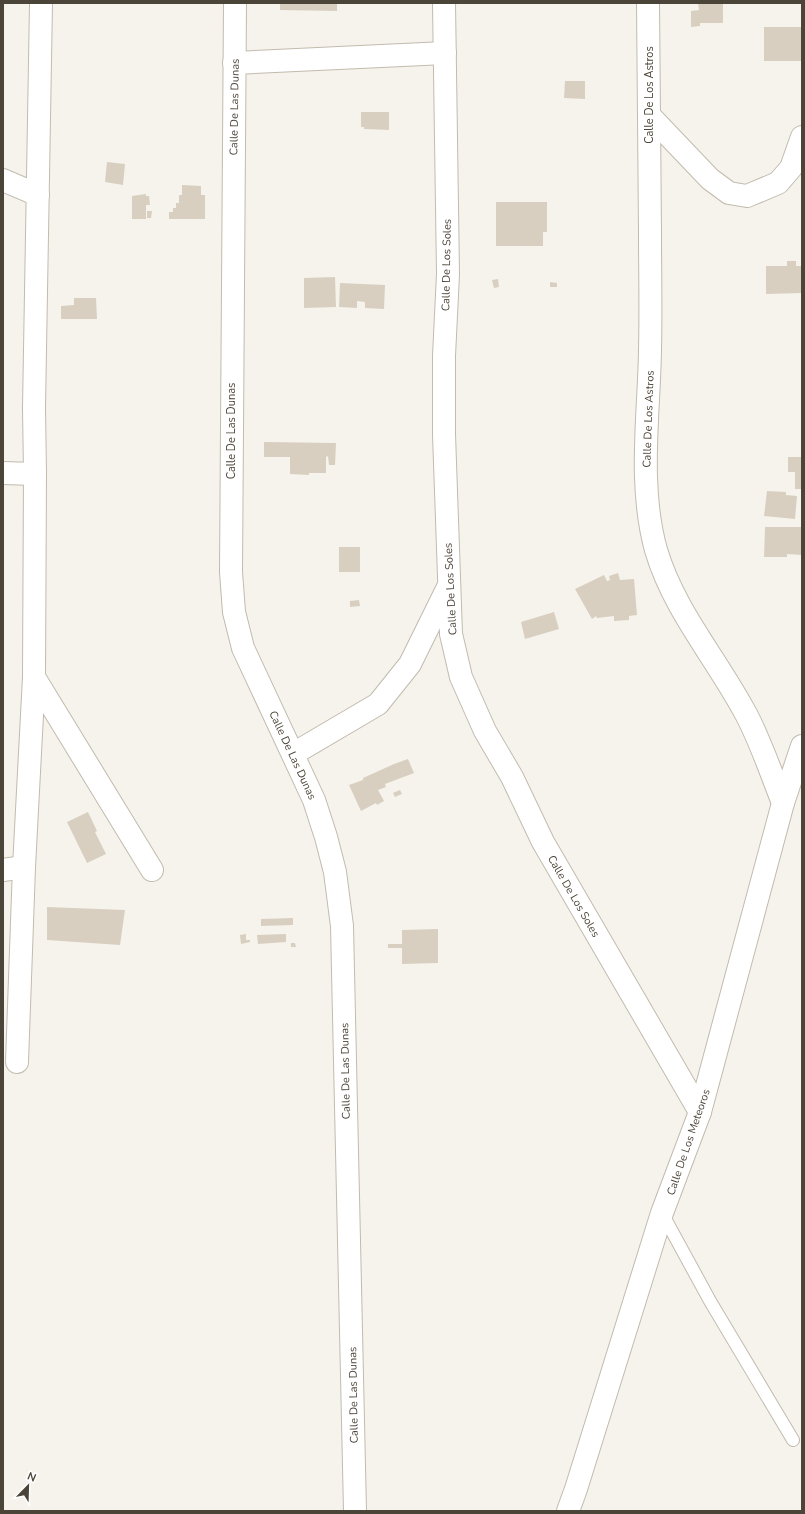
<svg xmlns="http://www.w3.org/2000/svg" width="805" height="1514" font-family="'Nunito Sans',sans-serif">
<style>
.building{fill:#d8cfc1}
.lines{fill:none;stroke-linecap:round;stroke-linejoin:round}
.service-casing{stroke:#c2bbae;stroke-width:14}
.minor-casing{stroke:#c2bbae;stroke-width:24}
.service{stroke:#fff;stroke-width:12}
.minor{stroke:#fff;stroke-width:22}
.labels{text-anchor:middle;stroke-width:3;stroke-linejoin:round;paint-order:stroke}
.street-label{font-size:11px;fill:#4b4439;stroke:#fff}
</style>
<rect width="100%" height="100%" fill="#f6f3ec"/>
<g class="building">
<path d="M280,3H337V11L280,10Z"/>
<path d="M698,3H723V23H700V26L691,27V11L699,10Z"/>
<rect x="764" y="27" width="38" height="34"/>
<path d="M565,81H585V99L564,98Z"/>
<path d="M361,112H389V130L364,129V127H361Z"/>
<path d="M107,162L125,164L123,185L105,182Z"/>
<path d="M182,185L201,186V195H205V219H169V212H173V208H176V203H179V195H182Z"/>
<path d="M146,194V196H149L150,205H146V219H132V196Z"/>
<path d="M496,202H547V232H543V246H496Z"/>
<path d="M147,211H152L151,218H147Z"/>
<path d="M787,261H796V266H802V293L766,294V266H787Z"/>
<path d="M335,277L336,307L304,308V278Z"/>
<path d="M498,279L499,287L494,288L492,280Z"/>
<path d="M550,282L557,283V287H550Z"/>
<path d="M340,283L385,285L384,309L365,308V302L357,301V308L339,307Z"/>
<path d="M74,298H96L97,319H61V306L74,305Z"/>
<path d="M264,442L336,443L335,465H329L328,456L326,457V473H309V475L290,474V457H264Z"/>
<path d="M788,457H802V489H795V472H788Z"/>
<path d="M767,491L786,492V495L797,496L795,519L764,516Z"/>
<path d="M765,527H802V555L787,554V557H764Z"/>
<rect x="339" y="547" width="21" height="25"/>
<path d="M618,573L620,580L634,579L637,615L629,616V620L614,621V616L597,618L596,616L592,619L575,589L604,575L607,581L610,580L609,576Z"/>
<path d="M359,600L360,606L350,607V601Z"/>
<path d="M554,612L559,629L525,639L521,622Z"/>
<path d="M408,759L414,773L385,784L386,787L378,790L384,801L377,805L376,803L361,811L349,785L363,780V778L394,764Z"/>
<path d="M400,790L402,794L395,797L393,793Z"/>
<path d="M88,812L97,831L95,832L106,854L87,863L67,822Z"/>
<path d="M47,907L125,910L120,945L47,940Z"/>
<path d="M293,918V925L261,926V919Z"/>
<path d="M438,929V963L402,964V948H388V944H402V930Z"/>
<path d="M246,934V940H250V942L241,944L240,935Z"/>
<path d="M286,934V942L258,944L257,935Z"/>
<path d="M291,943H295L296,947H291Z"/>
</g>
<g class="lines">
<g class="service-casing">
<path id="service" d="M662,1213L710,1301L793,1440"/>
</g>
<g class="minor-casing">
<g id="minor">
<path d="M235,3L231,572L234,612L243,648L314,800L326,837L335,872L342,926L355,1511"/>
<path d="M444,3L448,274L444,356V434L451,634L461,677L485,731L512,777L543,842L700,1112"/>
<path d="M648,3C649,80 649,156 650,233C650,272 651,311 650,350C649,415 638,485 656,550C674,611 717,659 746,714C761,742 771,773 783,803"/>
<path d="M234,63L445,53"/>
<path d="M649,115L710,179L729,193L747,196L778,183L791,168L802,137"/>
<path d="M3,180L38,195"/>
<path d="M3,473L35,474"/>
<path d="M34,677L152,870"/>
<path d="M293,754L378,704L410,664L448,587"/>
<path d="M3,870L24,867"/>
<path d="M17,1062L24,867L34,677L35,474L34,408L41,3"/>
<path d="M568,1511L576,1489L662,1213L700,1112L783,803L802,746"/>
</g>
</g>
<use href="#service" class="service"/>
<use href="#minor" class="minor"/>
</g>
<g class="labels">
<g class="street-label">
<text transform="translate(649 95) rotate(-90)" y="4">Calle De Los Astros</text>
<text transform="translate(234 107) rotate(-89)" y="4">Calle De Las Dunas</text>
<text transform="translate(446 265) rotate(-89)" y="4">Calle De Los Soles</text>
<text transform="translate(648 419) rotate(-88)" y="4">Calle De Los Astros</text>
<text transform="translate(231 431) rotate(-90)" y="4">Calle De Las Dunas</text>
<text transform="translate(450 589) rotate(-93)" y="4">Calle De Los Soles</text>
<text transform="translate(293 755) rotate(65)" y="4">Calle De Las Dunas</text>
<text transform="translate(574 896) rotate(60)" y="4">Calle De Los Soles</text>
<text transform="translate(345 1071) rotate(-91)" y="4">Calle De Las Dunas</text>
<text transform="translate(688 1142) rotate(-71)" y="4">Calle De Los Meteoros</text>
<text transform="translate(353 1395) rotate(-91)" y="4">Calle De Las Dunas</text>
</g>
</g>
<rect width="805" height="1514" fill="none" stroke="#4b4439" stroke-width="8"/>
<g transform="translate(28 1486) rotate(23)" stroke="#ffffff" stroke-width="3" paint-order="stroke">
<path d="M0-3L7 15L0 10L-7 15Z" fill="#4b4439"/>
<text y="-6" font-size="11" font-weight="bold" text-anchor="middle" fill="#4b4439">N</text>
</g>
</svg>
